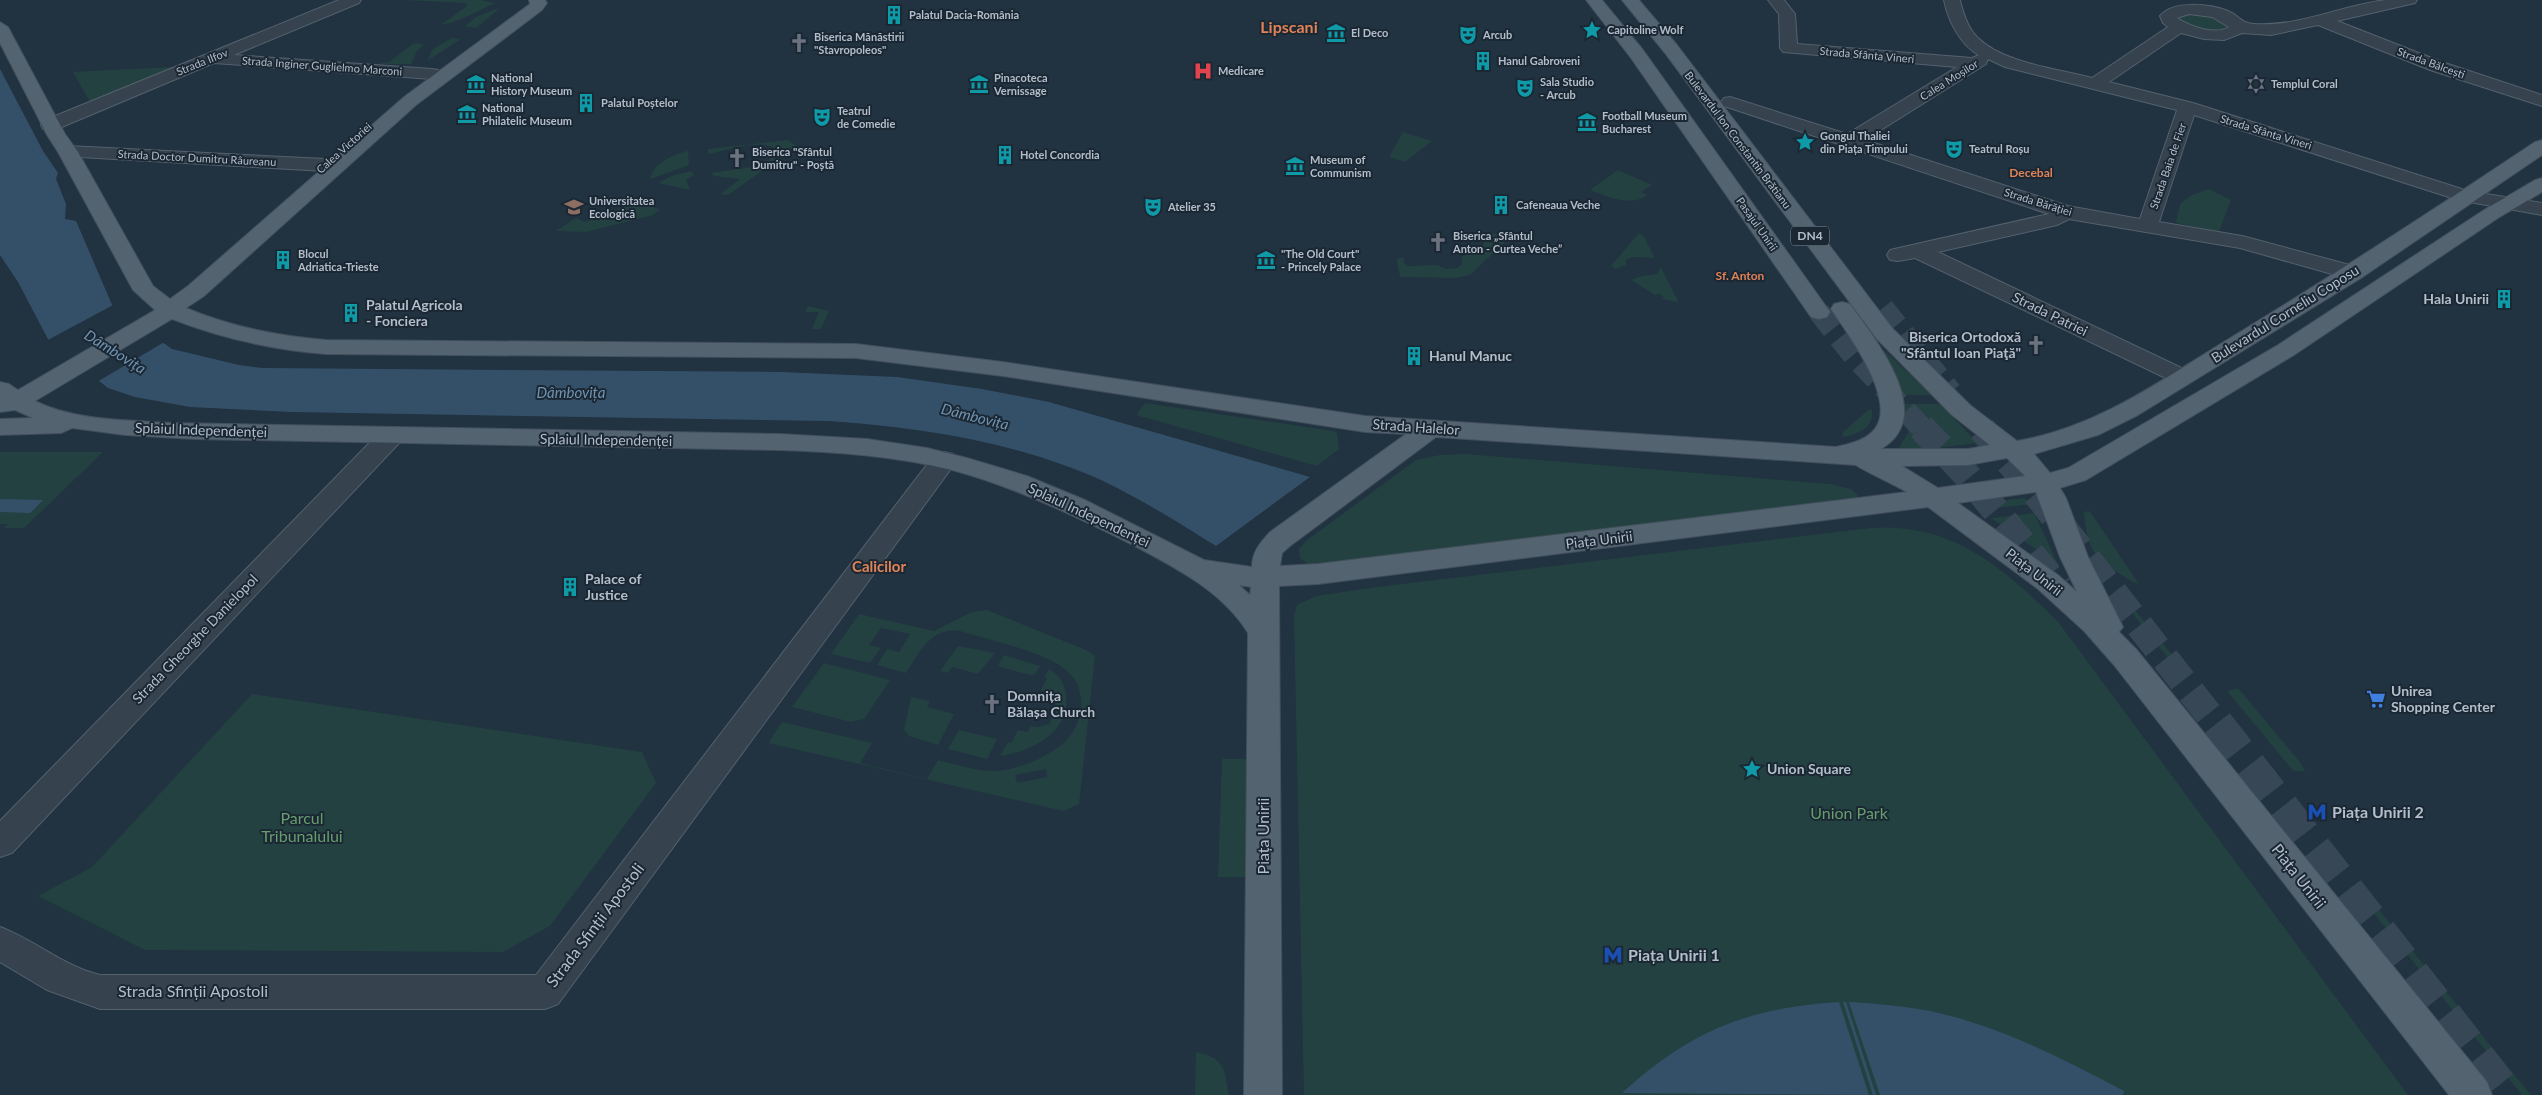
<svg xmlns="http://www.w3.org/2000/svg" width="2542" height="1095" font-family="Lato,sans-serif">
<style>
.green{fill:#234141;fill-rule:evenodd}
.water{fill:#345069}
.pier{fill:#213240}
.lines{fill:none;stroke-linecap:round;stroke-linejoin:round}
.major-tunnel-far2{stroke:#374755;stroke-width:22;stroke-dasharray:22 11;stroke-linecap:butt}
.major-tunnel-far1{stroke:#374755;stroke-width:28;stroke-dasharray:28 14;stroke-linecap:butt}
.major-tunnel{stroke:#374755;stroke-width:35;stroke-dasharray:35 18;stroke-linecap:butt}
.minor-casing{stroke:#54616d;stroke-width:2}
.major-casing{stroke:#424f5b;stroke-width:2}
.minor{fill:#36434f;fill-rule:evenodd}
.major{fill:#536370;fill-rule:evenodd}
.labels{text-anchor:middle;stroke-width:4;stroke-linejoin:round;paint-order:stroke}
.far-poi-label{font-size:11px;font-weight:bold;fill:#b2beca;stroke:#1b2834;text-anchor:start}
.far-street-label{font-size:11px;fill:#b2beca;stroke:#1b2834}
.far-neighbourhood-label{font-size:12px;font-weight:bold;fill:#df8358;stroke:#1b2834}
.shield{fill:#1b2834;stroke:#85919d;stroke-width:1}
.shield-label{font-size:12px;font-weight:bold;fill:#b2beca}
.poi-label{font-size:14px;font-weight:bold;fill:#b2beca;stroke:#1b2834;text-anchor:start}
.street-label{font-size:14px;fill:#b2beca;stroke:#1b2834}
.water-label{font-size:15px;font-style:italic;fill:#6f93b1;stroke:#1b2834}
.neighbourhood-label{font-size:15px;font-weight:bold;fill:#df8358;stroke:#1b2834}
.far-district-label{font-size:16px;font-weight:bold;fill:#df8358;stroke:#1b2834}
.near-poi-label{font-size:16px;font-weight:bold;fill:#b2beca;stroke:#1b2834;text-anchor:start}
.near-park-label{font-size:16px;fill:#669e6d;stroke:#1b2834}
.near-street-label{font-size:16px;fill:#b2beca;stroke:#1b2834}
</style>
<rect width="100%" height="100%" fill="#213240"/>
<g class="green">
<path d="M401,0H481L495,3C481,9 454,25 442,24L467,6V3Z"/>
<path d="M501,7L476,28L465,26L476,17Z"/>
<path d="M2190,13L2213,17L2227,25L2226,28C2211,35 2195,27 2181,22L2180,16Z"/>
<path d="M452,38L461,39L427,61L433,49Z"/>
<path d="M414,43L424,44L417,51L411,64H378L389,62Z"/>
<path d="M173,67L90,102L73,72Z"/>
<path d="M1403,132L1432,141L1405,162L1389,157Z"/>
<path d="M788,140L797,146L728,195L720,194L740,179L714,176L711,173L764,165L762,161L769,160L777,151C765,136 726,151 708,154V149Z"/>
<path d="M688,151L689,164L687,166L650,179C652,164 675,153 688,151Z"/>
<path d="M1618,170L1652,185L1641,192L1647,195C1631,208 1607,196 1590,190Z"/>
<path d="M691,171L694,175L686,180L690,190L658,183L671,176Z"/>
<path d="M2209,189L2231,200L2219,232L2176,223L2180,204L2192,195Z"/>
<path d="M635,203L660,209L653,215L586,232L555,231L576,218L585,222Z"/>
<path d="M1493,233L1509,238L1470,275L1455,278L1400,277L1397,260L1399,258H1404V263L1408,266L1437,265L1446,269L1457,268L1462,264L1461,257L1482,247L1487,237Z"/>
<path d="M1639,233L1644,237L1655,258L1633,257L1626,260V265L1615,269L1611,266Z"/>
<path d="M1661,267L1678,301L1677,302L1661,299L1664,297L1659,294L1655,295L1631,280L1642,276L1657,274Z"/>
<path d="M808,306L829,311L821,329H812L819,312H805Z"/>
<path d="M1881,350L1885,351L1931,395H1901Z"/>
<path d="M1145,403L1333,431L1337,433L1339,449L1317,466L1136,415Z"/>
<path d="M1904,404H1941L1977,443L1937,448L1901,449L1899,447L1908,433Z"/>
<path d="M1868,410H1872C1874,428 1858,434 1843,437V432Z"/>
<path d="M0,452H103L24,528H4L7,524H0Z"/>
<path d="M1465,454L1830,484L1851,489L1858,496L1857,499L1311,566L1300,558L1299,549L1307,540L1416,460L1440,455Z"/>
<path d="M2024,498L2033,504L1977,510L1974,506V504Z"/>
<path d="M2088,511L2091,513L2139,584L2133,582C2097,559 2088,557 2084,512Z"/>
<path d="M2034,513L2058,564V565L1991,518Z"/>
<path d="M1871,528C1953,522 2005,569 2059,623L2408,1095H1304L1294,615L1297,605L1316,596L1377,587Z"/>
<path d="M2119,593H2121L2188,674H2181L2139,622Z"/>
<path d="M987,610L1086,650L1095,656L1079,804L1064,811L768,743L782,722L872,743L860,763L927,779L938,760C959,765 983,774 1005,770C1024,767 1046,757 1061,745C1083,728 1090,691 1067,671C1047,652 988,640 960,631C931,627 919,653 906,673L877,665L887,649L899,652L910,634L881,628L869,645L881,648L870,663L831,654L859,614L934,631L972,612ZM1046,769L1047,777L1017,783L1015,775Z"/>
<path d="M958,646L995,653L978,674L952,667L948,673L940,671Z"/>
<path d="M1004,655L1040,666L1035,674L1031,675L1000,667L998,665Z"/>
<path d="M824,663L890,680L864,719L851,722L792,707Z"/>
<path d="M1049,669C1059,676 1064,681 1066,694C1072,731 1032,752 1000,756L1008,742L1011,743L1018,730L1027,732L1031,726L1038,727L1049,724L1058,708L1054,700L1046,698L1050,692L1041,690L1047,678L1044,677Z"/>
<path d="M2238,688L2300,762L2305,771H2293L2227,691Z"/>
<path d="M252,694L642,752L656,783L550,926L503,952L145,950L38,896L92,867Z"/>
<path d="M911,697L930,701L927,707L954,714L938,745L909,736L904,730Z"/>
<path d="M959,730L997,739L987,759L948,749Z"/>
<path d="M1222,759H1247L1246,877H1218Z"/>
<path d="M2360,887L2531,1095H2522L2353,888Z"/>
<path d="M1196,1052C1225,1058 1224,1068 1229,1095H1195Z"/>
</g>
<g class="water">
<path d="M0,69L43,151L58,173L56,179L66,204L65,219L76,221L113,307L172,349L239,365L262,368L781,372L897,377L982,389L1049,402L1310,477L1216,546C1179,523 1141,499 1101,480C1016,442 920,427 828,421L292,412L190,407L135,397L108,388L50,343L18,282L0,255Z"/>
<path d="M0,499L43,500L30,513L0,512Z"/>
<path d="M1839,1002L1869,1095L1622,1093C1690,1031 1747,1008 1839,1002Z"/>
<path d="M1843,1002H1846L1876,1095H1873Z"/>
<path d="M1849,1002C1883,1004 1918,1007 1951,1016C2013,1033 2068,1061 2124,1091L2123,1095H1880Z"/>
</g>
<path class="pier" d="M115,304L166,341L97,382L46,341Z"/>
<g class="lines">
<g class="major-tunnel-far2">
<path d="M1883,308L1951,392"/>
<path d="M1819,312L1854,356L1922,428"/>
</g>
<g class="major-tunnel-far1">
<path d="M1921,427L1964,472L2059,588"/>
<path d="M1982,429L2043,502L2217,725"/>
</g>
<path class="major-tunnel" d="M2216,724L2507,1095"/>
<g class="minor-casing">
<g id="minor">
<path d="M339,0H361L359,3L234,55L432,69L438,70L441,74L438,78L432,79L214,63L57,129H43L41,125L43,121Z"/>
<path d="M1768,0H1784L1795,14L1797,44L1972,58L1979,55C1960,45 1948,20 1944,0H1960C1963,13 1968,29 1978,38C2003,63 2058,69 2092,78L2168,27L2163,23L2160,16C2173,0 2210,4 2228,11C2240,16 2240,23 2254,24C2299,27 2342,5 2386,0C2396,0 2407,0 2417,0L2415,3L2337,21L2442,62L2542,95V106L2430,70L2318,25L2271,35L2242,33L2224,40L2204,39L2181,33L2109,82L2193,103L2468,191L2542,203V215L2458,200L2194,115L2159,222L2242,236L2361,268L2364,273L2361,278L2353,280L2240,248L2069,219L2057,225L1938,252L2190,372L2194,377L2190,382L2182,384L2174,382L1915,258L1898,261L1890,260L1887,255L1890,250L2049,214L1724,106L1721,102L1724,98L1730,97L1847,134L1957,67L1783,52L1780,48L1779,14ZM2189,14L2212,17L2229,27C2215,36 2190,26 2177,18ZM1988,59L2005,67L2177,110L2140,219L2068,206L1865,140L1986,64Z"/>
<path d="M68,146L325,159L332,161L335,165L332,169L325,171L61,156L58,152L61,148Z"/>
<path d="M391,428L400,430L404,436L400,442L12,853L0,857V821L382,430Z"/>
<path d="M944,452L953,454L957,460L953,466L558,1004L545,1009H100L47,990L0,962V927C35,940 63,966 100,975H536L935,454Z"/>
</g>
</g>
<g class="major-casing">
<g id="major">
<path d="M529,0H545L547,3L542,10L416,105L204,296L186,308C231,327 278,336 326,340L856,344L1003,362L1365,416L1836,447C1848,444 1865,441 1874,430C1899,401 1847,333 1831,309L1834,304L1842,302L1850,304C1875,339 1938,416 1881,449H1968L1990,445L1952,415L1877,339L1665,53L1622,0H1639L1677,45L1893,329L1970,405L2017,441C2096,428 2160,381 2227,340C2331,277 2433,210 2535,142L2542,140V155L2361,278L2138,415L2098,435L2034,454L2050,473L2068,468L2278,345L2484,210L2535,180L2542,178V192L2498,218L2294,355L2086,480L2060,488L2066,498L2088,557L2123,627L2119,632L2136,649L2487,1082L2492,1095H2449L2114,665L2084,631L2038,589L1928,507L1318,584L1279,586L1282,1095H1244L1248,633C1222,591 1176,568 1133,545C1075,516 1015,487 952,470C895,456 838,452 780,450L195,439L125,435L72,428L61,433L0,435V419L33,418L15,410L0,412V382L9,384L18,390L155,310L133,290L58,152L47,135L0,43V22L8,27L65,134L78,152L153,286L170,299L188,286L404,97L530,4ZM172,319C221,338 273,350 326,354L856,358L1003,376L1365,432L1406,434L1270,532C1260,543 1252,552 1252,567L1204,560L1085,500L1027,476L967,458L927,448L867,439L780,434L172,423C127,420 75,421 35,401ZM1436,437L1856,465C1858,468 1899,487 1907,492L1318,564L1280,566L1282,553L1290,546ZM2007,458L2025,476L1938,488L1902,466L1968,465ZM2036,492L2060,557L2077,592L2058,575L1958,503ZM1239,585L1251,587L1250,595Z"/>
<path d="M1586,0H1602L1643,50L1830,312L1827,317L1819,319L1811,317L1631,58Z"/>
</g>
</g>
<use href="#minor" class="minor"/>
<use href="#major" class="major"/>
</g>
<defs>
<g id="building-bare" transform="scale(1.5)"><path d="M-4-6H4V6H1V3H-1V6H-4ZM-2.5-4.3h1.7v1.8h-1.7ZM.8-4.3h1.7v1.8H.8ZM-2.5-1h1.7V.8h-1.7ZM.8-1h1.7V.8H.8Z" fill="#0f9aa8" stroke="#1b2834" stroke-width="2.5" paint-order="stroke"/></g>
<g id="sight-bare" transform="scale(1.5)"><path d="M0-6L1.8-2.2L6-1.7L2.9 1.2L3.7 5.4L0 3.3L-3.7 5.4L-2.9 1.2L-6-1.7L-1.8-2.2Z" fill="#0f9aa8" stroke="#1b2834" stroke-width="2.5" paint-order="stroke"/></g>
<g id="museum-bare" transform="scale(1.5)"><path d="M0-6L6-3V-2H-6V-3ZM-5-1h2V3h-2ZM-1-1h2V3h-2ZM3-1h2V3H3ZM-6 4H6V6H-6Z" fill="#0f9aa8" stroke="#1b2834" stroke-width="2.5" paint-order="stroke"/></g>
<g id="theatre-bare" transform="scale(1.5)"><path d="M-5-5.5Q0-4 5-5.5V0Q5 5 0 6Q-5 5-5 0ZM-3.3-2.5H-1v1.5H-3.3ZM1-2.5H3.3v1.5H1ZM-2.8 1Q0 5.5 2.8 1Z" fill="#0f9aa8" stroke="#1b2834" stroke-width="2.5" paint-order="stroke"/></g>
<g id="church-bare" transform="scale(1.5)"><path d="M-1.2-6h2.4v3.5h3.3v2.4h-3.3V6h-2.4V-.1h-3.3v-2.4h3.3Z" fill="#6b7280" stroke="#1b2834" stroke-width="2.5" paint-order="stroke"/></g>
<g id="hospital-bare" transform="scale(1.5)"><path d="M-5-5h3v3.5h4V-5h3V5h-3V1.5h-4V5h-3Z" fill="#e0444e" stroke="#1b2834" stroke-width="2.5" paint-order="stroke"/></g>
<g id="synagogue-bare" transform="scale(1.5)"><path d="M0-6.5L5.6 3.2H-5.6ZM0 6.5L5.6-3.2H-5.6Z" fill="#6b7280" stroke="#1b2834" stroke-width="2.5" paint-order="stroke"/></g>
<g id="university-bare" transform="scale(1.5)"><path d="M0-5L7-2L0 1L-7-2ZM-4 1L0 2.5L4 1V4Q0 6-4 4Z" fill="#8d6e63" stroke="#1b2834" stroke-width="2.5" paint-order="stroke"/></g>
<g id="supermarket-bare" transform="scale(1.5)"><path d="M-6-5.5h2.5l.6 2H6L4.5 2H-2.5L-4.4-4H-6ZM-1.5 3.2a1.3 1.3 0 1 0 .1 0ZM3 3.2a1.3 1.3 0 1 0 .1 0Z" fill="#3f7fe0" stroke="#1b2834" stroke-width="2.5" paint-order="stroke"/></g>
<g id="metro-bare" transform="scale(1.5)"><path d="M-5.5 5V-5H-3L0 0L3-5H5.5V5H3V-.5L0 4L-3-.5V5Z" fill="#1a4fb4" stroke="#1b2834" stroke-width="2.5" paint-order="stroke"/></g>
</defs>
<g fill-rule="evenodd">
<use href="#building-bare" x="894" y="15"/>
<use href="#sight-bare" x="1592" y="30"/>
<use href="#museum-bare" x="1336" y="33"/>
<use href="#theatre-bare" x="1468" y="35"/>
<use href="#church-bare" x="799" y="43"/>
<use href="#building-bare" x="1483" y="61"/>
<use href="#hospital-bare" x="1203" y="71"/>
<use href="#museum-bare" x="476" y="84"/>
<use href="#museum-bare" x="979" y="84"/>
<use href="#synagogue-bare" x="2256" y="84"/>
<use href="#theatre-bare" x="1525" y="88"/>
<use href="#building-bare" x="586" y="103"/>
<use href="#museum-bare" x="467" y="114"/>
<use href="#theatre-bare" x="822" y="117"/>
<use href="#museum-bare" x="1587" y="122"/>
<use href="#sight-bare" x="1805" y="142"/>
<use href="#theatre-bare" x="1954" y="149"/>
<use href="#building-bare" x="1005" y="155"/>
<use href="#church-bare" x="737" y="158"/>
<use href="#museum-bare" x="1295" y="166"/>
<use href="#building-bare" x="1501" y="205"/>
<use href="#university-bare" x="574" y="207"/>
<use href="#theatre-bare" x="1153" y="207"/>
<use href="#church-bare" x="1438" y="242"/>
<use href="#building-bare" x="283" y="260"/>
<use href="#museum-bare" x="1266" y="260"/>
<use href="#building-bare" x="2504" y="299"/>
<use href="#building-bare" x="351" y="313"/>
<use href="#church-bare" x="2036" y="345"/>
<use href="#building-bare" x="1414" y="356"/>
<use href="#building-bare" x="570" y="587"/>
<use href="#supermarket-bare" x="2376" y="699"/>
<use href="#church-bare" x="992" y="704"/>
<use href="#sight-bare" x="1752" y="769"/>
<use href="#metro-bare" x="2317" y="812"/>
<use href="#metro-bare" x="1613" y="955"/>
</g>
<g class="labels">
<g class="far-poi-label">
<text x="909" y="19">Palatul Dacia-România</text>
<text x="1607" y="34">Capitoline Wolf</text>
<text x="1351" y="37">El Deco</text>
<text x="1483" y="39">Arcub</text>
<text x="814" y="41">Biserica Mănăstirii<tspan x="814" dy="13">"Stavropoleos"</tspan></text>
<text x="1498" y="65">Hanul Gabroveni</text>
<text x="1218" y="75">Medicare</text>
<text x="491" y="82">National<tspan x="491" dy="13">History Museum</tspan></text>
<text x="994" y="82">Pinacoteca<tspan x="994" dy="13">Vernissage</tspan></text>
<text x="1540" y="86">Sala Studio<tspan x="1540" dy="13">- Arcub</tspan></text>
<text x="2271" y="88">Templul Coral</text>
<text x="601" y="107">Palatul Poștelor</text>
<text x="482" y="112">National<tspan x="482" dy="13">Philatelic Museum</tspan></text>
<text x="837" y="115">Teatrul<tspan x="837" dy="13">de Comedie</tspan></text>
<text x="1602" y="120">Football Museum<tspan x="1602" dy="13">Bucharest</tspan></text>
<text x="1820" y="140">Gongul Thaliei<tspan x="1820" dy="13">din Piața Timpului</tspan></text>
<text x="1969" y="153">Teatrul Roșu</text>
<text x="752" y="156">Biserica "Sfântul<tspan x="752" dy="13">Dumitru" - Poștă</tspan></text>
<text x="1020" y="159">Hotel Concordia</text>
<text x="1310" y="164">Museum of<tspan x="1310" dy="13">Communism</tspan></text>
<text x="589" y="205">Universitatea<tspan x="589" dy="13">Ecologică</tspan></text>
<text x="1516" y="209">Cafeneaua Veche</text>
<text x="1168" y="211">Atelier 35</text>
<text x="1453" y="240">Biserica „Sfântul<tspan x="1453" dy="13">Anton - Curtea Veche”</tspan></text>
<text x="298" y="258">Blocul<tspan x="298" dy="13">Adriatica-Trieste</tspan></text>
<text x="1281" y="258">"The Old Court"<tspan x="1281" dy="13">- Princely Palace</tspan></text>
</g>
<g class="far-street-label">
<text transform="translate(1867 55) rotate(5)" y="4">Strada Sfânta Vineri</text>
<text transform="translate(202 62) rotate(-22)" y="4">Strada Ilfov</text>
<text transform="translate(2431 63) rotate(20)" y="4">Strada Bălcești</text>
<text transform="translate(322 66) rotate(4)" y="4">Strada Inginer Guglielmo Marconi</text>
<text transform="translate(1949 80) rotate(-32)" y="4">Calea Moșilor</text>
<text transform="translate(2266 132) rotate(17)" y="4">Strada Sfânta Vineri</text>
<text transform="translate(1738 140) rotate(53)" y="4">Bulevardul Ion Constantin Brătianu</text>
<text transform="translate(344 148) rotate(-42)" y="4">Calea Victoriei</text>
<text transform="translate(197 158) rotate(3)" y="4">Strada Doctor Dumitru Râureanu</text>
<text transform="translate(2168 166) rotate(-71)" y="4">Strada Baia de Fier</text>
<text transform="translate(2038 202) rotate(17)" y="4">Strada Bărăției</text>
<text transform="translate(1757 224) rotate(55)" y="4">Pasajul Unirii</text>
</g>
<g class="far-neighbourhood-label">
<text x="2031" y="177">Decebal</text>
<text x="1740" y="280">Sf. Anton</text>
</g>
<rect class="shield" x="1791" y="226.5" width="38" height="19" rx="4"/>
<g class="shield-label">
<text x="1810" y="240">DN4</text>
</g>
<g class="poi-label">
<text x="2489" y="304" text-anchor="end">Hala Unirii</text>
<text x="366" y="310">Palatul Agricola<tspan x="366" dy="16">- Fonciera</tspan></text>
<text x="2021" y="342" text-anchor="end">Biserica Ortodoxă<tspan x="2021" dy="16">"Sfântul Ioan Piaţă"</tspan></text>
<text x="1429" y="361">Hanul Manuc</text>
<text x="585" y="584">Palace of<tspan x="585" dy="16">Justice</tspan></text>
<text x="2391" y="696">Unirea<tspan x="2391" dy="16">Shopping Center</tspan></text>
<text x="1007" y="701">Domnița<tspan x="1007" dy="16">Bălașa Church</tspan></text>
<text x="1767" y="774">Union Square</text>
</g>
<g class="street-label">
<text transform="translate(2050 314) rotate(26)" y="5">Strada Patriei</text>
<text transform="translate(2285 314) rotate(-32)" y="5">Bulevardul Corneliu Coposu</text>
<text transform="translate(1416 427) rotate(4)" y="5">Strada Halelor</text>
<text transform="translate(201 430) rotate(2)" y="5">Splaiul Independenței</text>
<text transform="translate(606 440) rotate(1)" y="5">Splaiul Independenței</text>
<text transform="translate(1089 515) rotate(25)" y="5">Splaiul Independenței</text>
<text transform="translate(1599 540) rotate(-7)" y="5">Piața Unirii</text>
<text transform="translate(2034 572) rotate(38)" y="5">Piața Unirii</text>
<text transform="translate(195 639) rotate(-46)" y="5">Strada Gheorghe Danielopol</text>
</g>
<g class="water-label">
<text transform="translate(115 352) rotate(32)" y="5">Dâmbovița</text>
<text x="571" y="398">Dâmbovița</text>
<text transform="translate(975 417) rotate(14)" y="5">Dâmbovița</text>
</g>
<g class="neighbourhood-label">
<text x="879" y="572">Calicilor</text>
</g>
<g class="far-district-label">
<text x="1289" y="33">Lipscani</text>
</g>
<g class="near-poi-label">
<text x="2332" y="818">Piața Unirii 2</text>
<text x="1628" y="961">Piața Unirii 1</text>
</g>
<g class="near-park-label">
<text x="1849" y="819">Union Park</text>
<text x="302" y="824">Parcul<tspan x="302" dy="18">Tribunalului</tspan></text>
</g>
<g class="near-street-label">
<text transform="translate(1263 836) rotate(-90)" y="6">Piața Unirii</text>
<text transform="translate(2299 876) rotate(52)" y="6">Piața Unirii</text>
<text transform="translate(595 925) rotate(-53)" y="6">Strada Sfinții Apostoli</text>
<text x="193" y="997">Strada Sfinții Apostoli</text>
</g>
</g>
</svg>
